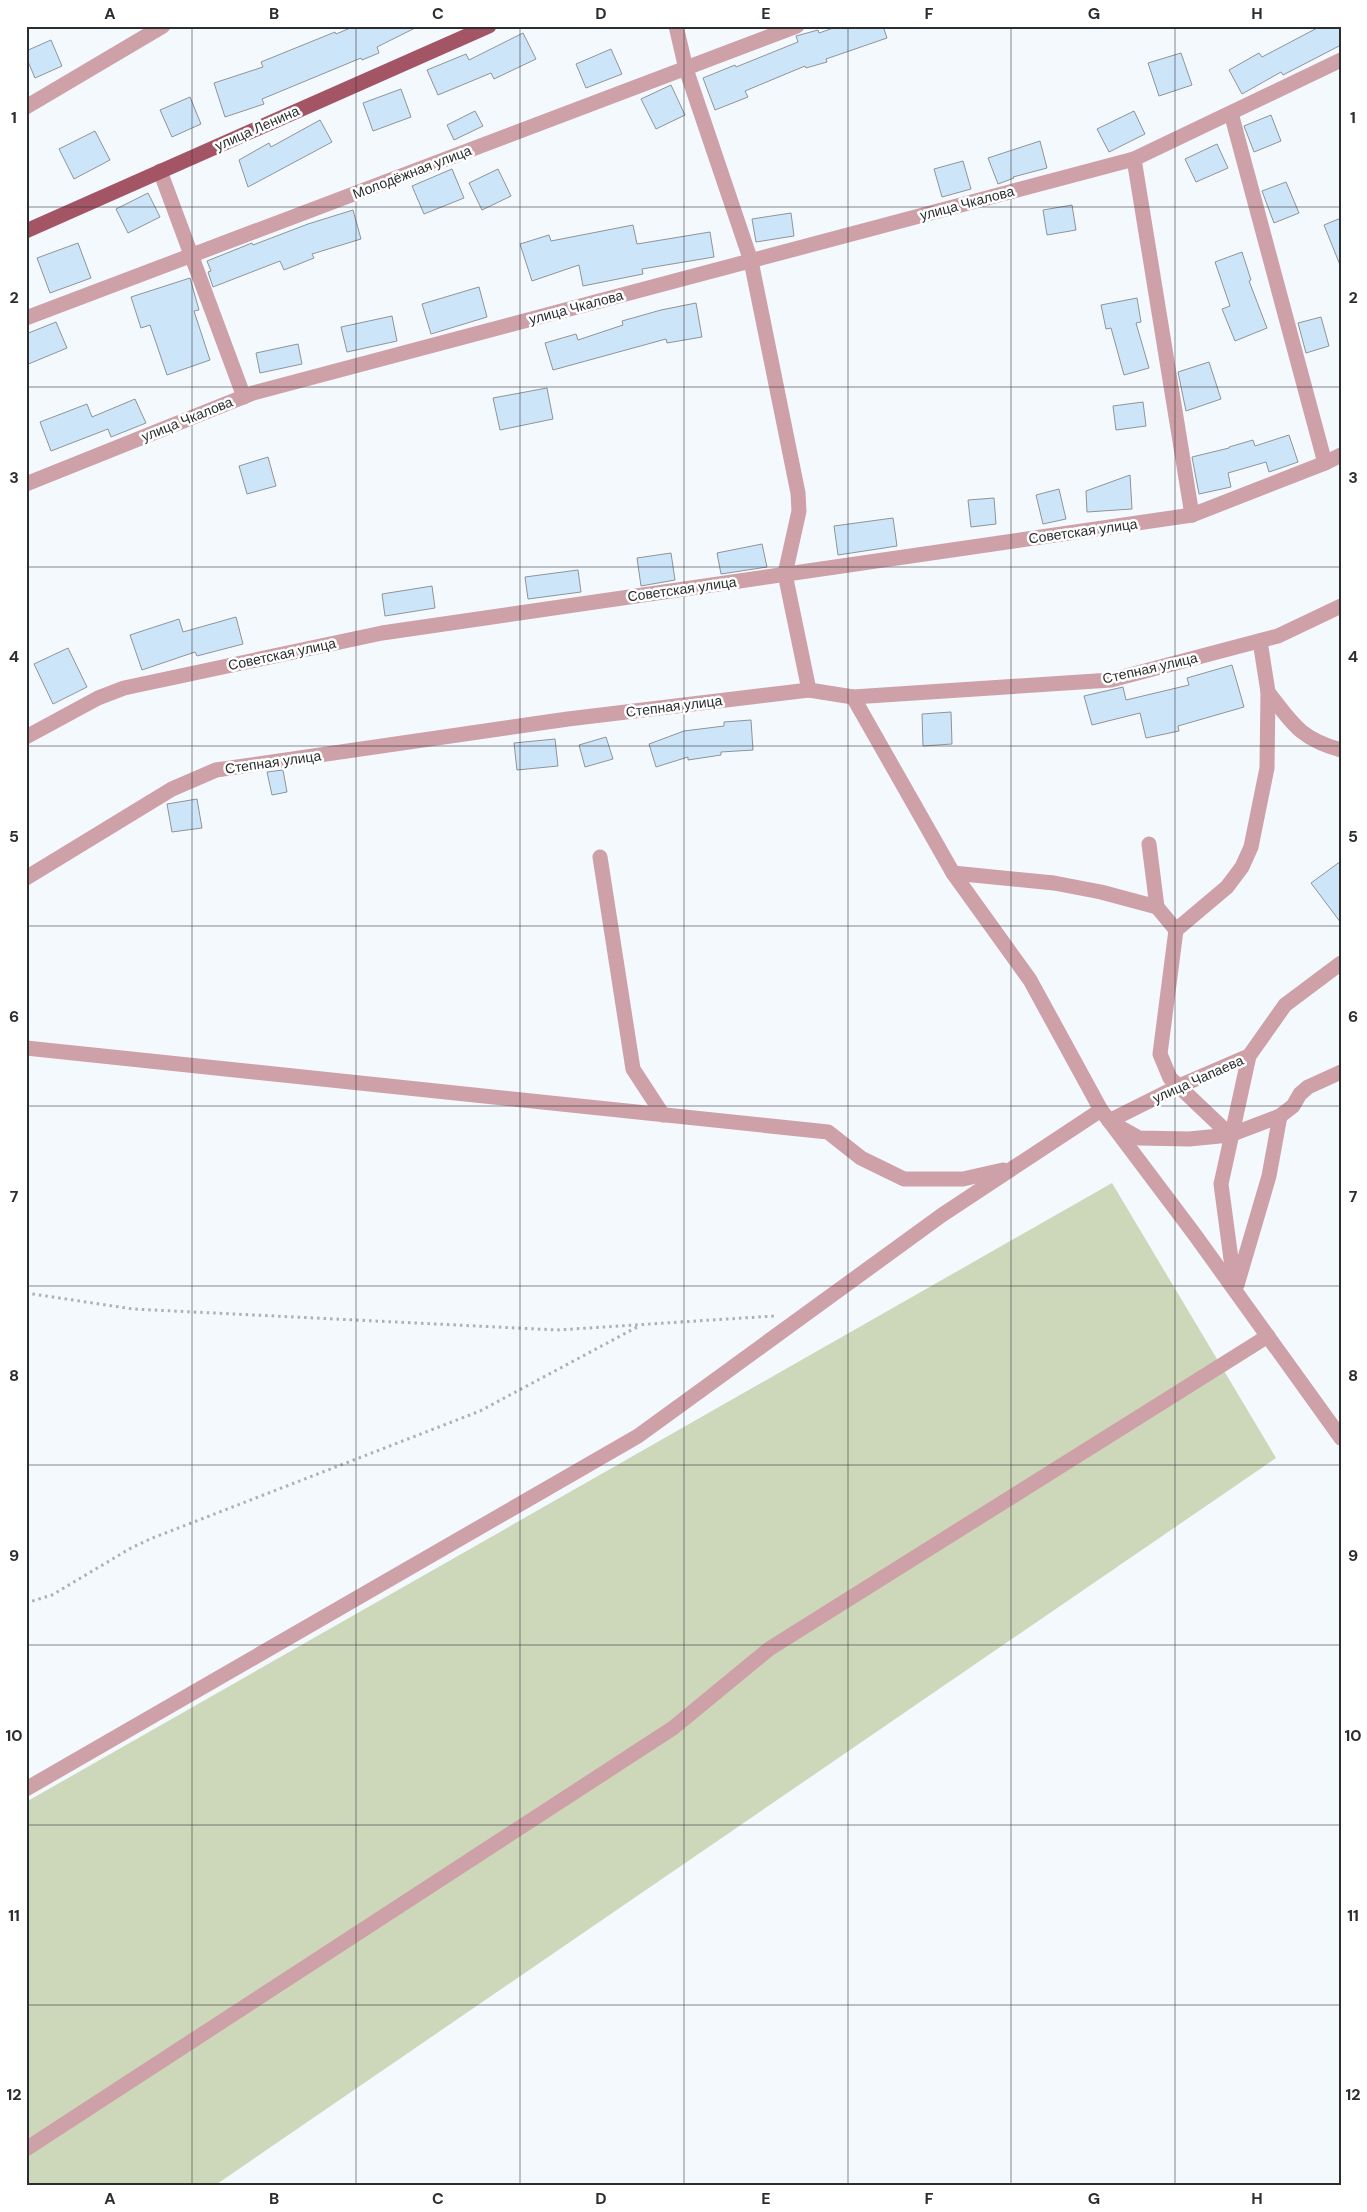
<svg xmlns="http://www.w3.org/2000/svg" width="1367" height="2212" font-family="'DM Sans',sans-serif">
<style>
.green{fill:#cdd7b9}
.building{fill:#cde5f9;stroke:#8f9498}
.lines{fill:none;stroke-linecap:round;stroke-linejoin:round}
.path{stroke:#adb1b5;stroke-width:3;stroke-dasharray:2.5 4;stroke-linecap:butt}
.minor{stroke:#cea0a7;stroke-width:15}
.major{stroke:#a35465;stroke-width:15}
.grid{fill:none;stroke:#2b2d2f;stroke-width:1;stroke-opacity:0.55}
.labels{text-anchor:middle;stroke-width:5;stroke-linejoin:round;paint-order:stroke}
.street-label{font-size:14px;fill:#2b2d2f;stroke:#fff}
.neatline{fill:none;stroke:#2b2d2f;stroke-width:2}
.grid-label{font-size:16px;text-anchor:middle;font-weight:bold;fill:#2b2d2f}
</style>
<rect width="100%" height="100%" fill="#f3f9fd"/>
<path class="green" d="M1112,1183L1276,1458L214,2186H26V1802Z"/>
<g class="building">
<path d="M355,26H419L377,47L379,53L362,60L361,58L262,99L264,104L225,117L214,83L263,67L261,62L335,32L336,34Z"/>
<path d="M839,26H883L887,38L826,59L827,62L806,68L805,66L745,91L748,97L715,110L703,78L735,65L736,67L798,42L796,36L818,30L819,33Z"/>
<path d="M1321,26H1341V45L1283,75L1281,72L1242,94L1229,70L1259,53L1262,57Z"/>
<path d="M523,33L536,59L494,79L491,73L438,95L427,70L466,54L469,60Z"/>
<path d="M51,40L62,66L35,78L26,57V51Z"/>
<path d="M611,49L622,74L586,88L576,64Z"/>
<path d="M1181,53L1192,85L1159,96L1148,63Z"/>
<path d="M671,85L685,115L656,129L641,99Z"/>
<path d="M401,89L411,117L373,131L363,103Z"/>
<path d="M190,97L201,124L172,137L160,110Z"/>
<path d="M475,111L483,126L454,140L447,125Z"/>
<path d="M1134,111L1145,134L1109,152L1097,129Z"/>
<path d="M1271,115L1281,141L1254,152L1244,126Z"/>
<path d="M320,120L332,142L248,187L239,160L269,143L271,147Z"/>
<path d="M95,131L110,160L74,179L59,149Z"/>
<path d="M1040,141L1047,168L1013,177L1014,178L998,184L988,158Z"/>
<path d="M1217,144L1228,168L1196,182L1185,159Z"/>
<path d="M963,161L971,189L942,197L934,169Z"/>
<path d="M452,169L464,198L424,214L412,186Z"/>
<path d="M498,169L511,196L482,210L469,183Z"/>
<path d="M1286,182L1299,213L1274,223L1262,191Z"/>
<path d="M148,193L160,217L128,233L116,209Z"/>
<path d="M1072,205L1076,230L1047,235L1043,210Z"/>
<path d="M353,210L361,239L312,254L314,258L284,270L280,261L213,287L208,272L211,271L207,261L252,243L253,245L308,224Z"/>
<path d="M791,213L794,236L756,242L752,219Z"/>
<path d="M1341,218V265H1340L1324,225Z"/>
<path d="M633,225L637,244L710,232L714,257L642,269L643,274L583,286L579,265L532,281L520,244L549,235L551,241Z"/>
<path d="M78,243L91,278L50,293L37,258Z"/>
<path d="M1242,252L1251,280L1249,281L1267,328L1235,341L1222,309L1230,306L1215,262Z"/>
<path d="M190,278L199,310L194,311L210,360L167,375L150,325L141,328L131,297Z"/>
<path d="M479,287L487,317L431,334L422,304Z"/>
<path d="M1137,298L1141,322L1136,323L1149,368L1124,375L1111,328L1106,329L1101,305Z"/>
<path d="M696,303L702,337L667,343L666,339L553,370L545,343L576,334L578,340L623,325L622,321L661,310Z"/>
<path d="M392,316L397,341L347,352L341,327Z"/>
<path d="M1321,317L1329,346L1306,353L1298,323Z"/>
<path d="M56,322L67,348L26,365V334Z"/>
<path d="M298,344L302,364L260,373L256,353Z"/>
<path d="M1209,362L1221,399L1186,411L1178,372Z"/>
<path d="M547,388L553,419L500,430L493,398Z"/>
<path d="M135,399L146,423L111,437L108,429L51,451L40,422L87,404L92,417Z"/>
<path d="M1143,402L1146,426L1116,430L1113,406Z"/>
<path d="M1289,435L1298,462L1269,472L1266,462L1228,473L1231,487L1199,494L1192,457L1229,448V447L1253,440L1255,446Z"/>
<path d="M268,457L276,486L247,494L239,466Z"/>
<path d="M1130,475L1132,509L1087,512L1086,491Z"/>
<path d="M1059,489L1066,519L1043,524L1036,495Z"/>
<path d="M994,498L996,524L971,527L968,500Z"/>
<path d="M893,518L897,546L838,555L834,526Z"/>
<path d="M762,544L767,567L721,574L717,553Z"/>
<path d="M671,553L675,580L641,586L637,558Z"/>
<path d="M578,570L581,592L528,599L525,577Z"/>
<path d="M432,586L435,608L385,616L382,594Z"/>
<path d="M236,617L243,644L197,656L195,652L142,670L130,635L179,619L183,632Z"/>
<path d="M68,648L87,687L53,704L34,664Z"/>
<path d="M1232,665L1244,707L1178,726L1179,731L1146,738L1140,713L1092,725L1084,696L1123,687L1126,700L1189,685L1187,678Z"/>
<path d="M951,712L952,744L923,746L922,714Z"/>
<path d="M751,720L753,750L721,752V755L688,760V757L656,767L649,744L684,731L724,726V722Z"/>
<path d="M606,737L613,759L585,767L579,745Z"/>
<path d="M555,739L558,766L517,770L514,743Z"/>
<path d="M283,770L287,792L272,795L267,772Z"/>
<path d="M197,799L202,828L172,832L167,804Z"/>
<path d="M1341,861V923L1311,883Z"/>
</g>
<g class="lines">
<g class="path">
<path d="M26,1293L133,1309L557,1330L774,1316"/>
<path d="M26,1603L52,1595L131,1548L150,1539L480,1411L639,1326"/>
</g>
<g class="minor">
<path d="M676,26L686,69L751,261L798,493L799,511L785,574L809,690"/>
<path d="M26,107L163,26"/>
<path d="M1231,113L1325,463"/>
<path d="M1134,159L1192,515"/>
<path d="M160,171L244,397"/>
<path d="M26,318L797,26"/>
<path d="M26,484L253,393L1134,159L1341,60"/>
<path d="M1268,692C1292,723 1300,739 1341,750"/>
<path d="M853,697L953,873L1030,980L1101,1110L1195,1235L1341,1438"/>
<path d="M26,737L98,698L124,688L382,633L1192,515L1325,463L1341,455"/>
<path d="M1149,844L1157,907L1176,930L1160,1054L1170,1078L1230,1135L1280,1116L1293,1106L1300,1094L1308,1087L1341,1072"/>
<path d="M600,857L633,1069L663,1115"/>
<path d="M953,873L1054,883L1101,892L1157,907"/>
<path d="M26,878L172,789L216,770L568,719L809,690L853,697L1111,680L1278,636L1341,606"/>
<path d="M1176,930L1227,887L1242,867L1251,847L1267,768L1268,692L1260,641"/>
<path d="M26,1048L828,1132L861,1158L904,1179H963L1003,1170"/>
<path d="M1109,1121L1177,1087L1249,1056L1285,1005L1341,963"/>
<path d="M1114,1124L1139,1138L1189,1139L1230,1135"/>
<path d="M1237,1285L1269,1176L1280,1116"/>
<path d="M1235,1289L1221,1184L1249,1056"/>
<path d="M26,1789L638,1436L942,1215L1101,1110"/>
<path d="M26,2149L673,1728L769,1649L1268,1336"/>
</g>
<path class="major" d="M26,231L489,26"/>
</g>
<path class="grid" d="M192,26V2186M356,26V2186M520,26V2186M684,26V2186M848,26V2186M1011,26V2186M1175,26V2186M26,207H1341M26,387H1341M26,567H1341M26,746H1341M26,926H1341M26,1106H1341M26,1286H1341M26,1465H1341M26,1645H1341M26,1825H1341M26,2005H1341"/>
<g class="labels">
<g class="street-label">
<text transform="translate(257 128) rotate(-24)" y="5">улица Ленина</text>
<text transform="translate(412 172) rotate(-21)" y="5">Молодёжная улица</text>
<text transform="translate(967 203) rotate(-15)" y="5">улица Чкалова</text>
<text transform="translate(576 307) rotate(-15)" y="5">улица Чкалова</text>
<text transform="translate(187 419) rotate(-22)" y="5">улица Чкалова</text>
<text transform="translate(1083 531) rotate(-8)" y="5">Советская улица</text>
<text transform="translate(682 589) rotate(-8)" y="5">Советская улица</text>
<text transform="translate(282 654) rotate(-12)" y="5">Советская улица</text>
<text transform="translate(1150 668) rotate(-13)" y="5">Степная улица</text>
<text transform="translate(674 706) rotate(-7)" y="5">Степная улица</text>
<text transform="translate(273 762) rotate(-8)" y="5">Степная улица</text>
<text transform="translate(1198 1079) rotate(-24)" y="5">улица Чапаева</text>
</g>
</g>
<rect width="1367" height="2212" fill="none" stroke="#ffffff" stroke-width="55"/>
<rect x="28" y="28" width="1312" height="2156" class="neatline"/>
<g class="grid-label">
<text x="110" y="19">A</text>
<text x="274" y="19">B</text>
<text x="438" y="19">C</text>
<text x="601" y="19">D</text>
<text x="766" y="19">E</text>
<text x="929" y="19">F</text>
<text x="1094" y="19">G</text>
<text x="1257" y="19">H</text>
<text x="14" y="123">1</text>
<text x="1353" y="123">1</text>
<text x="14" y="303">2</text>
<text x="1353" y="303">2</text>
<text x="14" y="483">3</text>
<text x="1353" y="483">3</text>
<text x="14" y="662">4</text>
<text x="1353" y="662">4</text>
<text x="14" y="842">5</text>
<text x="1353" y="842">5</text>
<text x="14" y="1022">6</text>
<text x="1353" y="1022">6</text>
<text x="14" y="1202">7</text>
<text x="1353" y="1202">7</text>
<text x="14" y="1381">8</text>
<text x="1353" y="1381">8</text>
<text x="14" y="1561">9</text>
<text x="1353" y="1561">9</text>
<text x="14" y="1741">10</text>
<text x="1353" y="1741">10</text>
<text x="14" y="1921">11</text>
<text x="1353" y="1921">11</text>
<text x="14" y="2100">12</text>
<text x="1353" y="2100">12</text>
<text x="110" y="2204">A</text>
<text x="274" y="2204">B</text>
<text x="438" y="2204">C</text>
<text x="601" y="2204">D</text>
<text x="766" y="2204">E</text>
<text x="929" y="2204">F</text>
<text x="1094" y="2204">G</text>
<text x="1257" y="2204">H</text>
</g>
</svg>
